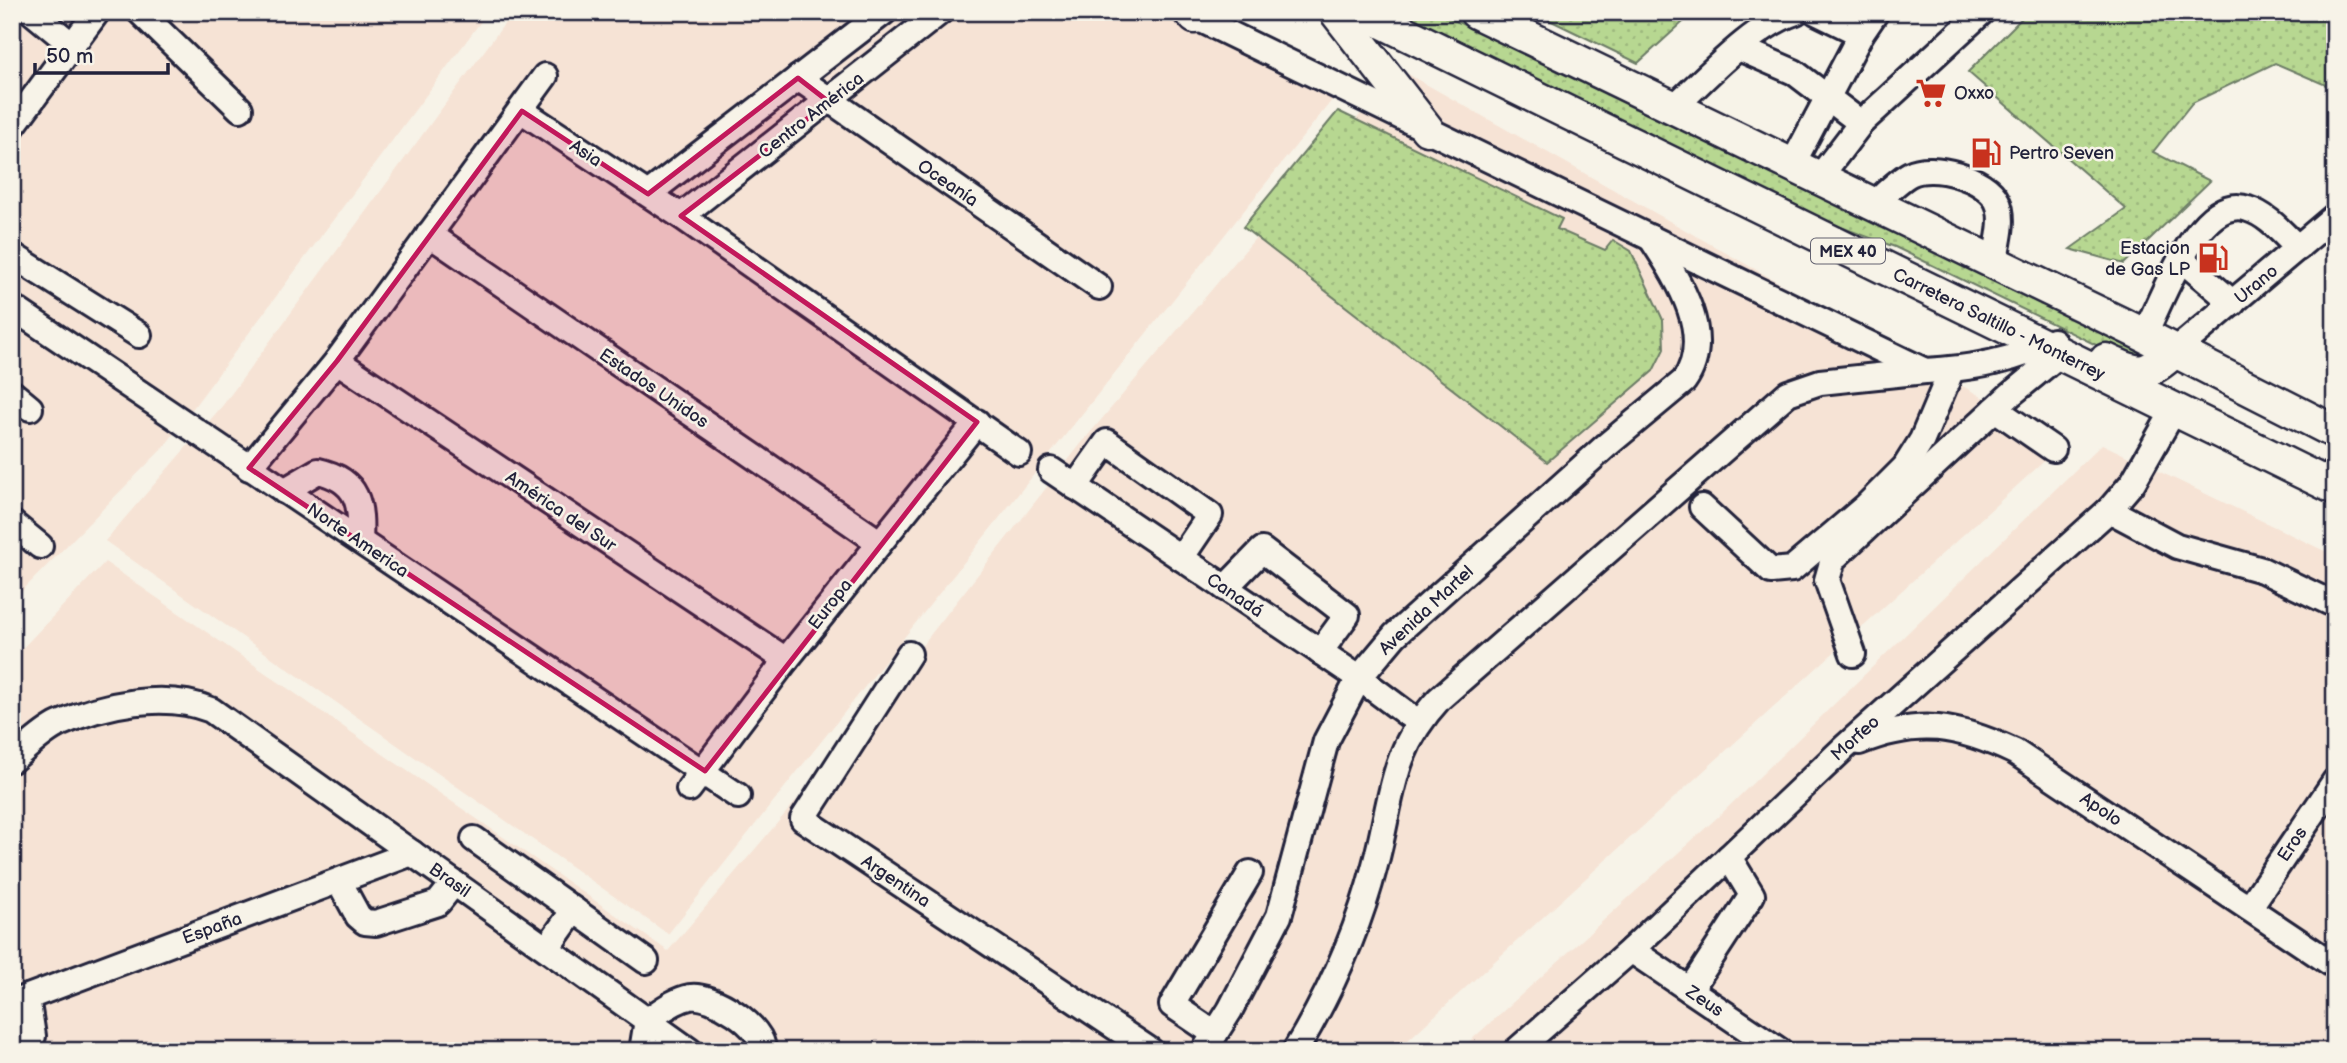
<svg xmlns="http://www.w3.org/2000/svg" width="2347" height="1063" font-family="'Balsamiq Sans',sans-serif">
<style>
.built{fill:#f6e3d5}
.grass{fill:url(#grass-dots);stroke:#6c7c66;stroke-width:2}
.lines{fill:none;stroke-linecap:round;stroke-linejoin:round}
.minor-casing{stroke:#22223b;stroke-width:30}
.major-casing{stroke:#22223b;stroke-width:37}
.minor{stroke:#f7f3e8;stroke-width:24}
.major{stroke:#f7f3e8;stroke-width:32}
.marked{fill:#c2185b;fill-opacity:0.2;stroke:#c2185b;stroke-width:5;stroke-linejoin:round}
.labels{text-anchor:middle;stroke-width:5;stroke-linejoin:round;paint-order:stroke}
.shield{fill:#f7f3e8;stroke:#62616f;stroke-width:2}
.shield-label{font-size:16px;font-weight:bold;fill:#22223b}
.poi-label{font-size:18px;fill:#22223b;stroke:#f7f3e8;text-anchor:start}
.street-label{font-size:18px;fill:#22223b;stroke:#f7f3e8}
</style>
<defs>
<pattern id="grass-dots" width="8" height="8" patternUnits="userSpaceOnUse" patternTransform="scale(1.75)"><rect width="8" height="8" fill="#b7d791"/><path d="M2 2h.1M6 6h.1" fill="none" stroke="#9db87e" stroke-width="1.8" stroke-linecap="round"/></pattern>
</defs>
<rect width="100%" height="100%" fill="#f7f3e8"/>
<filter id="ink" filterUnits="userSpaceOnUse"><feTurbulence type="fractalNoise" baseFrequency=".0143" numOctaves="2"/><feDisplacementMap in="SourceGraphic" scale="14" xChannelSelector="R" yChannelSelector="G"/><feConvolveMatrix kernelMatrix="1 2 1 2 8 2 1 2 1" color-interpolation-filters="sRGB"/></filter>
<g filter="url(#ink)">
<g class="built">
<path d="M12,12H488L164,447L12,601Z"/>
<path d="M513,12H1209L1344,85L668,934L105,541L223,405Z"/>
<path d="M1399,69L2064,443L1396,1051H12V659L105,562L668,951L838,752L1084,440Z"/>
<path d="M2102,444L2335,556V1051H1459L1720,815Z"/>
</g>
<g class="grass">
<path d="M1394,12H1437L2154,354L2131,362L1895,247L1789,208Z"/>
<path d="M1533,12H1694L1638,63Z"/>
<path d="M2028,12H2335V89L2275,63L2192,103L2153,152L2210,181L2124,264L2070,249L2126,209L1968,72Z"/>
<path d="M1338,111L1562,219L1557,229L1605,250L1613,240L1631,251L1663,320L1664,349L1653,371L1547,462L1243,227Z"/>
</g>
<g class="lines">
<g class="minor-casing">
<g id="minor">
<path d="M32,12L72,45"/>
<path d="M140,12L240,109"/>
<path d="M1185,12L1925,371C1967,369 2015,361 2053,341"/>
<path d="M1861,34L1876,12"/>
<path d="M1739,48L1794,72L1861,123"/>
<path d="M798,78L1099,287"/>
<path d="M1674,107C1708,76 1753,26 1796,12"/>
<path d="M522,111L681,216L1019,453"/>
<path d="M12,127L97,12"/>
<path d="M1792,165L1861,34L1816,12"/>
<path d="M1819,178L1861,123L1982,12"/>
<path d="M648,194L884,12"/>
<path d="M1873,205C1884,195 1897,181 1910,174C1932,162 1986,178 1997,201C2006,219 1997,245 1994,265"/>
<path d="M681,216L940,12"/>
<path d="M429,234L879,542"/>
<path d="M12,255L139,335"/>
<path d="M2181,259L2233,303"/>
<path d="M12,307L738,796"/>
<path d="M2144,335C2162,301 2199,192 2248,209C2268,215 2283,234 2298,248"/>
<path d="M2175,351L2335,216"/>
<path d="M337,361L786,660"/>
<path d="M12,393L30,408"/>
<path d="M1995,409L2053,449"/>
<path d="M249,468L337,361L545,76"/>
<path d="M1051,470L1359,678L1418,722"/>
<path d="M1075,487L1107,442L1210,515L1181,558"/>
<path d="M284,491L318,471C359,480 362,505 360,541"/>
<path d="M1702,507L1771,571L1792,569L1865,507L1905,467L1922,440L1952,369"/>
<path d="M2109,510L2177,546L2262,570L2335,605"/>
<path d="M12,523L40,546"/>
<path d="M1225,588L1262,550L1347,615L1320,652"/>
<path d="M909,654L803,819L1151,1051"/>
<path d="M1853,654L1827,580L1833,559L2010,395L2060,354"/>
<path d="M1859,742C1919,718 1957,725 2015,752L2335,966"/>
<path d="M12,760C27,748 42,732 59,724C103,704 165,691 211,710L690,1051"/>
<path d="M689,789L786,660L977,422"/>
<path d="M474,839L646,961"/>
<path d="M339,881L358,916L365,922L376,923L438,903L454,883"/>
<path d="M2249,908L2335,781"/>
<path d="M547,948L574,910"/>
<path d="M1631,950L1780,1051"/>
<path d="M1690,990L1752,895L1729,857"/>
<path d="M12,1003L412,853"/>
<path d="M1215,1034L1172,1005L1250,873"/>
<path d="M12,1051L26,1044L33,1036L27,997"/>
<path d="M642,1051L647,1020C660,1012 674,1000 690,997C712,993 765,1027 763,1051"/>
<path d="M1204,1051L1230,1010L1279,916L1326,741L1359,678L1395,635L1607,445L1684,381C1716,335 1677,278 1651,238"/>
<path d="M1295,1051C1330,993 1358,931 1375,865C1393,799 1389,753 1439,699L1788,393L1820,382L1925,371"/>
<path d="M1516,1051L1631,950L1845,747L2109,510L2133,482L2174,410"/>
</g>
</g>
<g class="major-casing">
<g id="major">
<path d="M1191,12L1195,17"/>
<path d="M1336,12L1427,129"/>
<path d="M1362,12L2335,488"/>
<path d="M1476,12L2144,335L2335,432"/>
<path d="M2106,360C2141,377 2145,376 2175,351"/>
</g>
</g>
<use href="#minor" class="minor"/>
<use href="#major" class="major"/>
</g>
</g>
<path class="marked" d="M798,78L829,102L681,216L977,422L705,771L249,468L337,361L522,111L648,194Z"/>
<defs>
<g id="supermarket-bare" transform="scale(2.415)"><path d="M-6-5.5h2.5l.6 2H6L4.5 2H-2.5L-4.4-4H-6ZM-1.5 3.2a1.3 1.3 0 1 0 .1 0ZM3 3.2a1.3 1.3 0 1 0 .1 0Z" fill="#c8321e" stroke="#f7f3e8" stroke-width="2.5" paint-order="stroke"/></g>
<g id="fuel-bare" transform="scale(2.415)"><path d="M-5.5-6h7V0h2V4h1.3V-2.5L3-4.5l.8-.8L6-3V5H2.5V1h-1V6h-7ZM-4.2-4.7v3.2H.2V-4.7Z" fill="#c8321e" stroke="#f7f3e8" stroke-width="2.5" paint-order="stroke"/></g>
</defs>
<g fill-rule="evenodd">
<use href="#supermarket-bare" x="1931" y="93"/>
<use href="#fuel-bare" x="1986" y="153"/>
<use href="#fuel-bare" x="2213" y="258"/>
</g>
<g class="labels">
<rect class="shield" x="1811" y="238.5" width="74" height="25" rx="5"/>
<g class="shield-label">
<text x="1848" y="257">MEX 40</text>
</g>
<g class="poi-label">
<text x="1954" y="99">Oxxo</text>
<text x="2009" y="159">Pertro Seven</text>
<text x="2190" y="254" text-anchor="end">Estacion<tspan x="2190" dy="21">de Gas LP</tspan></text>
</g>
<g class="street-label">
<text transform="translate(811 115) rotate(-38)" y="6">Centro América</text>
<text transform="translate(586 153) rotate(33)" y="6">Asia</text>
<text transform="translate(948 183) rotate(34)" y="6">Oceanía</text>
<text transform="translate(2256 284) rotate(-40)" y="6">Urano</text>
<text transform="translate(1999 324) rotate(26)" y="6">Carretera Saltillo - Monterrey</text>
<text transform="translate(654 388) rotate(34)" y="6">Estados Unidos</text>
<text transform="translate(561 511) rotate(34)" y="6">América del Sur</text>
<text transform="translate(358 540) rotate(34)" y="6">Norte America</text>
<text transform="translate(1235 595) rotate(34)" y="6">Canadá</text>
<text transform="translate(830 604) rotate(-52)" y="6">Europa</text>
<text transform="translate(1426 610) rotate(-43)" y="6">Avenida Martel</text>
<text transform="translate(1855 738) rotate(-42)" y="6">Morfeo</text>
<text transform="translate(2101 809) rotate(34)" y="6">Apolo</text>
<text transform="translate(2292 844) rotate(-56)" y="6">Eros</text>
<text transform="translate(450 880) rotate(35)" y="6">Brasil</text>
<text transform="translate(896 881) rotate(34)" y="6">Argentina</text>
<text transform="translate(212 928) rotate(-20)" y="6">España</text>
<text transform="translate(1705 1001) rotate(34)" y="6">Zeus</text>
</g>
</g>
<rect width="2347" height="1063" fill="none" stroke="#f7f3e8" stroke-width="42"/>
<rect x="21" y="21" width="2305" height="1021" fill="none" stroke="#22223b" stroke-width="2.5" filter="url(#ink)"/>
<path d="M35 63v10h133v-10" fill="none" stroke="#22223b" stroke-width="3.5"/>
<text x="46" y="63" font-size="21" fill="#22223b" stroke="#f7f3e8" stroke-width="5" paint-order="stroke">50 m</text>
</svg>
